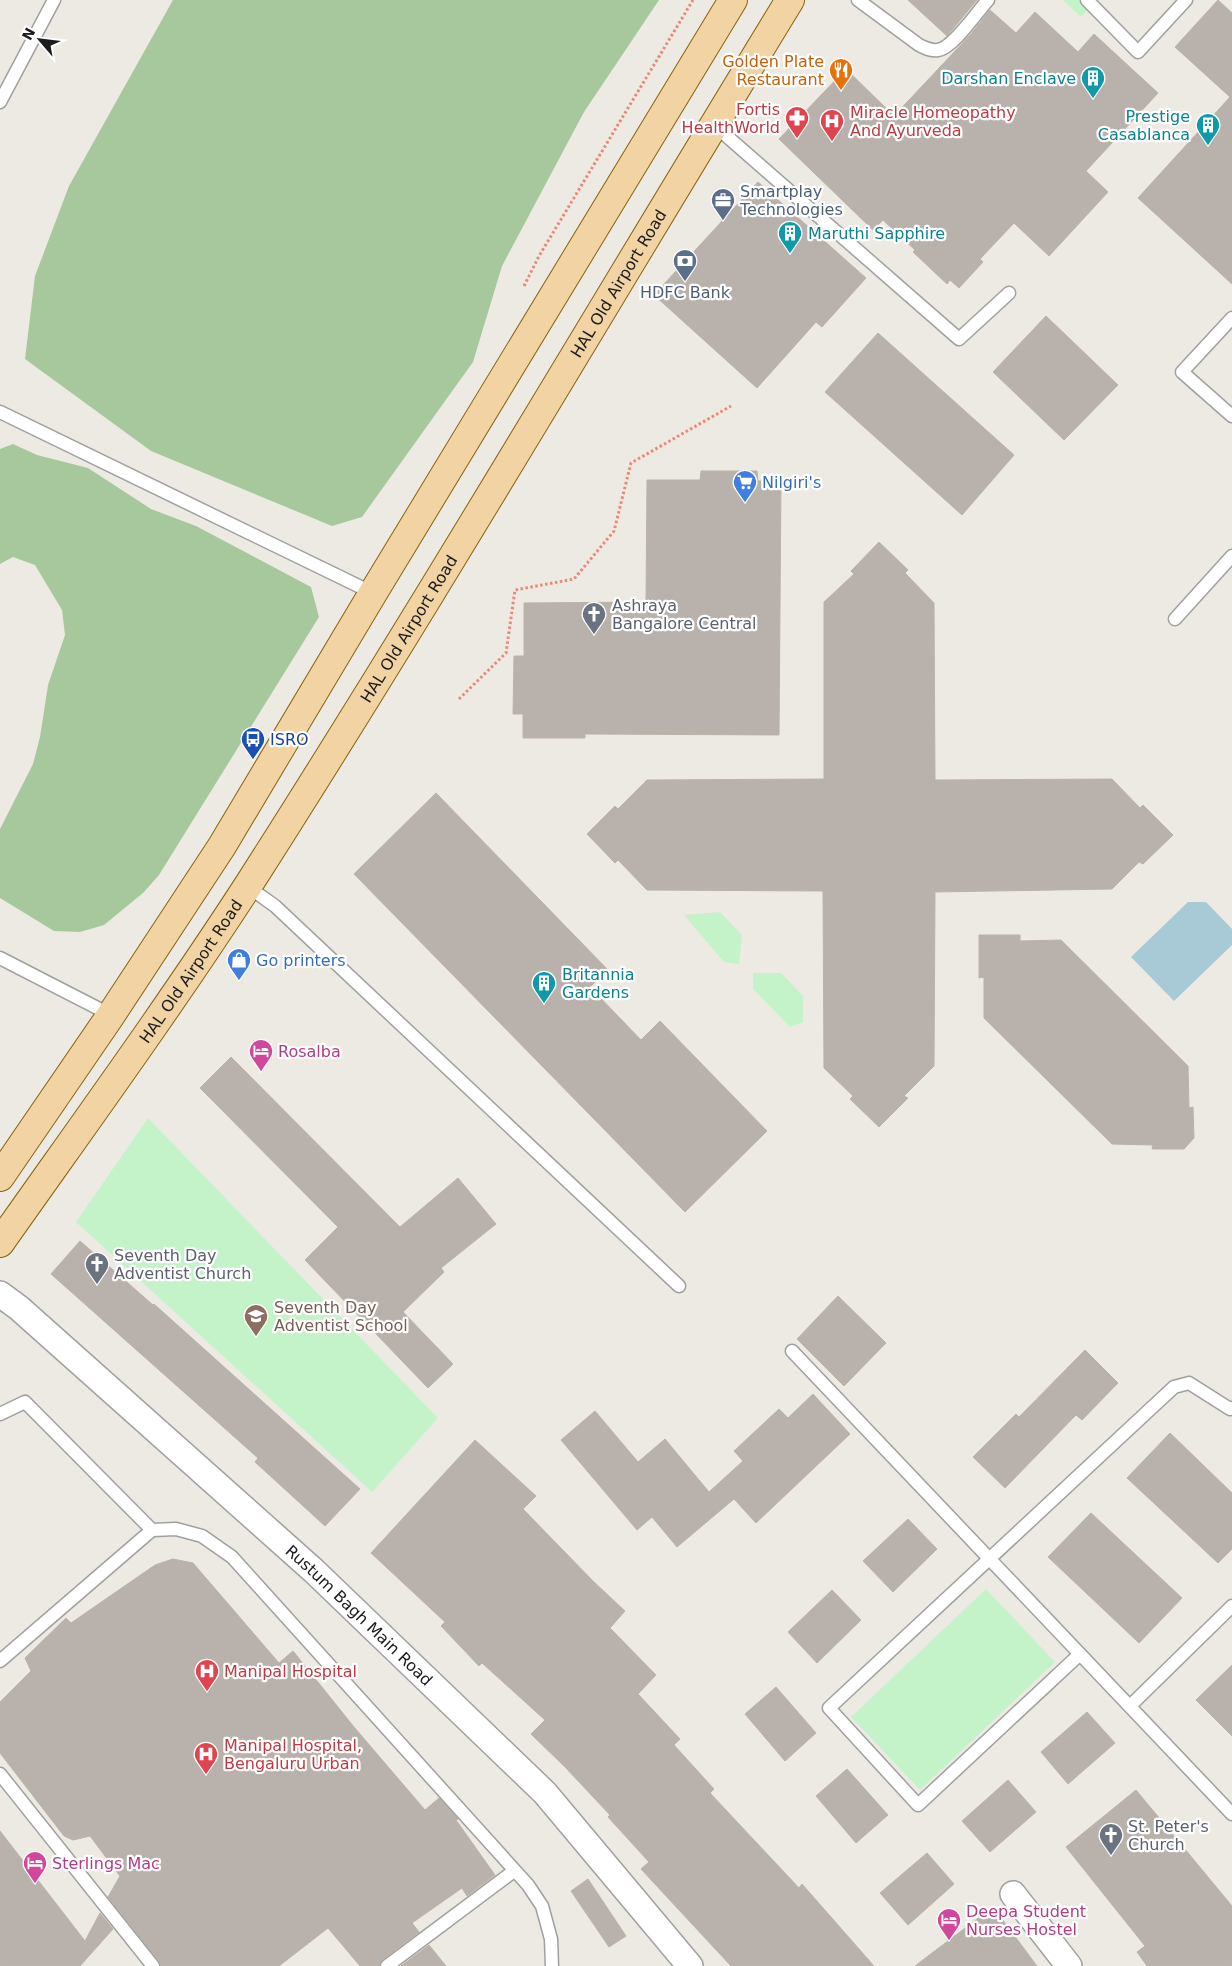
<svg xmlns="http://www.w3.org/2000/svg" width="1232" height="1966" font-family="'DejaVu Sans',sans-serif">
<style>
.forest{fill:#a7c89c}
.park{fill:#c4f3ca}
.water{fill:#a8cad6}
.building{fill:#b9b2ac;stroke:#bdb2a7}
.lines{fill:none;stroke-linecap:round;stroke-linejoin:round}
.lane-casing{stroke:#a0a0a0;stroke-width:15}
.street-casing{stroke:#a0a0a0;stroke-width:28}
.primary-casing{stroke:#86630f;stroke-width:30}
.path{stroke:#eb8776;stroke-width:3;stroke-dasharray:2.5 2.5;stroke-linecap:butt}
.lane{stroke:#fff;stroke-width:12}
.street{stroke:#fff;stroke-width:25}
.primary{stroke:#f2d3a3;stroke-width:28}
.labels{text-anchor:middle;stroke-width:4.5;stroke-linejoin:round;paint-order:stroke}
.food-label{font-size:16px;fill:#c56008;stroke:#fff;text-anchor:end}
.culture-label{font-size:16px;fill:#0d838f;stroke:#fff;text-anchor:end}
.health-label{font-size:16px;fill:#be3a42;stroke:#fff;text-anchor:start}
.service-label{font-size:16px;fill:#4e5e75;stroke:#fff;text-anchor:start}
.street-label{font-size:16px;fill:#1c1c1c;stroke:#fff}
.shop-label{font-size:16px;fill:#366cbe;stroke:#fff;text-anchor:start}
.worship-label{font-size:16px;fill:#5b616d;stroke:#fff;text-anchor:start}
.transit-label{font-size:16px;fill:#164399;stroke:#fff;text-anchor:start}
.hotel-label{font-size:16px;fill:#b23c85;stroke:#fff;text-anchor:start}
.education-label{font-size:16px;fill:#785e54;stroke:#fff;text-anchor:start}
</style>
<rect width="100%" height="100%" fill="#edeae3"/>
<g class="forest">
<path d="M173,0H659L584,112L502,266L473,362L362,517L332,526L151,451L25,359L35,276L69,186Z"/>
<path d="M13,444L37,455L88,468L151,509L196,526L311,587L319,617L159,875L143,893L104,925L80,932L54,931L0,898V829L33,764L40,737L48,685L65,635L62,610L35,565L13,557L0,564V449Z"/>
</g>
<g class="park">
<path d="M1063,0H1096L1081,17Z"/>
<path d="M720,912L742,935L739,964L724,962L684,915Z"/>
<path d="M753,973H781L803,996V1022L790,1027L753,989Z"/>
<path d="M148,1118L438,1418L372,1492L76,1222Z"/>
<path d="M986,1589L1055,1662L920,1790L851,1717Z"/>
</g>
<path class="water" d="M1188,902H1206L1232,929V945L1174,1001L1131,957Z"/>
<g class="building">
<path d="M908,0H977L947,36Z"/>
<path d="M1218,0L1232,13V284L1138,198L1230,97L1175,47Z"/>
<path d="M990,10L1016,33L1035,12L1078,52L1094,34L1158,93L1086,171L1108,192L1049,256L1014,223L980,259L983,262L959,288L950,280L947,284L913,252L915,250L883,220L873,230L779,139L846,69L894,116L971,34Z"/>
<path d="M758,182L866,278L822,327L816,322L757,388L654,295Z"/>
<path d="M1046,316L1118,385L1064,440L993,372Z"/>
<path d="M878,333L1014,455L962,515L825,392Z"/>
<path d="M701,471H757L758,481L781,480L779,735L585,734V738H523V714H513L514,656H524V603L646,602L647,480H700Z"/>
<path d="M879,542L908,570L905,573L934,603L935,780L1112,779L1140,808L1143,805L1173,835L1143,864L1139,862L1112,889L935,892L934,1066L904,1096L908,1098L879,1127L850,1099L853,1096L824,1068L823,891L647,890L618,860L615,863L587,834L615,806L618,809L647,780L824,779V602L854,574L851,571Z"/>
<path d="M436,793L608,970L590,987L641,1040L660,1021L767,1131L685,1212L354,874Z"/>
<path d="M979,935H1020V941L1061,940L1188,1066L1189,1108L1193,1107L1194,1138L1184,1149H1152L1153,1145L1112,1144L984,1018V977L979,978Z"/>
<path d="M231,1057L400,1227L458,1178L496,1224L441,1268L444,1272L403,1312L453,1364L428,1388L305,1260L338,1227L200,1088Z"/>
<path d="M80,1241L153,1305L154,1304L360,1489L325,1526L255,1462L258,1458L51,1274Z"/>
<path d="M838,1296L886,1343L844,1386L797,1339Z"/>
<path d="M1085,1350L1118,1383L1082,1420L1076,1415L1005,1488L973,1457L1016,1414L1019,1417Z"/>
<path d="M813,1394L850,1434L756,1523L734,1499L677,1547L652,1517L637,1530L561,1440L595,1411L638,1462L665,1439L709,1492L743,1461L734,1451L779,1409L788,1418Z"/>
<path d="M1170,1433L1232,1493V1549L1218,1563L1127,1478Z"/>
<path d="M475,1440L536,1496L523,1509L594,1582L625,1611L610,1628L656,1675L638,1694L680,1739L674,1745L714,1789L710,1793L799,1888L802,1884L874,1966H731L641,1869L649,1862L608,1817L610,1815L565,1767L531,1734L545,1720L482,1663L479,1666L441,1626L445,1622L371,1553Z"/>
<path d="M1091,1513L1182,1598L1139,1643L1048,1557Z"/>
<path d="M908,1519L937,1549L893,1592L863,1561Z"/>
<path d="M173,1559L193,1563L279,1663L293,1651L354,1727L425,1810L439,1798L458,1819L456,1820L495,1875L467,1896L462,1888L412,1923L419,1932L382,1960L379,1966H360L328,1928L279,1966H161L159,1961L108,1897L120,1876L90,1836L73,1840L64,1836L0,1753V1702L31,1671L25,1658L66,1618L71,1623L155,1565Z"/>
<path d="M832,1590L861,1620L817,1663L788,1632Z"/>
<path d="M1232,1665V1736L1196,1700Z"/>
<path d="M776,1687L816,1733L785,1761L745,1714Z"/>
<path d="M1087,1712L1115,1743L1068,1784L1041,1752Z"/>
<path d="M847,1769L888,1815L856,1843L816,1796Z"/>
<path d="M1008,1780L1036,1812L990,1852L962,1821Z"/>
<path d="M1136,1790L1232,1906V1966H1147L1137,1952L1145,1946L1066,1847Z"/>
<path d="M0,1831L85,1941L100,1913L113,1929L80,1966H0Z"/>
<path d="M927,1853L954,1884L908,1925L880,1893Z"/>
<path d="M588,1879L626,1936L609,1947L571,1891Z"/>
<path d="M993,1907L1037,1966H915L932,1953Z"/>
<path d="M429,1945L446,1966H401Z"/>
</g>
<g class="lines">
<g class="lane-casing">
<g id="lane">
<path d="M858,0L919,45C925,48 931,51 938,50C953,48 977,12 988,0"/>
<path d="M1087,0L1138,52L1186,0"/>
<path d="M0,102L54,0"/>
<path d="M714,125L959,339L1009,293"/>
<path d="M1232,318L1182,372L1232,416"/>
<path d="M0,412L373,593"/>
<path d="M1175,619L1232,556"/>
<path d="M247,886L275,906L679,1286"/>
<path d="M0,958L111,1015"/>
<path d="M792,1351L1232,1814"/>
<path d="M0,1414L25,1402L152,1530L0,1661"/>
<path d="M152,1530L176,1529L202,1536L232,1557L528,1885L542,1906L551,1939L552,1966"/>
<path d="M1080,1654L918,1805L829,1708L1174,1387L1189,1383L1230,1409L1232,1408"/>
<path d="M1130,1706L1232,1606"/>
<path d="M0,1774L153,1966"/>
<path d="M387,1966L514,1871"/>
</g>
</g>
<g class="street-casing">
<g id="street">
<path id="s1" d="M0,1294L19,1308L314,1571L545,1793L690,1966"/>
<path d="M1013,1894L1069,1966"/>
</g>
</g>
<g class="primary-casing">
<g id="primary">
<path d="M0,1177L111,1015L222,846L373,593L733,0"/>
<path id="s2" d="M0,1243C84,1124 170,1006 249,884C435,593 610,294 790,0"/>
</g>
</g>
<g class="path">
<path d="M524,286L539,256L693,0"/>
<path d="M459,699L506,653L515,590L574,579L614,531L631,463L731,406"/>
</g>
<use href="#lane" class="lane"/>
<use href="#street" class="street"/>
<use href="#primary" class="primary"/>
</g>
<defs>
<g id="restaurant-pin" transform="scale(1.25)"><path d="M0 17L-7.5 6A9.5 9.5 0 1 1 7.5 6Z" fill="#e8710a" stroke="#fff"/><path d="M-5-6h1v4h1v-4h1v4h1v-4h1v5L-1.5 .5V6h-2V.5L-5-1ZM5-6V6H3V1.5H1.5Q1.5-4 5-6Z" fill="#fff"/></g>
<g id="building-pin" transform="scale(1.25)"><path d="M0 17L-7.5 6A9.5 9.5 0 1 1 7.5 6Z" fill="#0f9aa8" stroke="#fff"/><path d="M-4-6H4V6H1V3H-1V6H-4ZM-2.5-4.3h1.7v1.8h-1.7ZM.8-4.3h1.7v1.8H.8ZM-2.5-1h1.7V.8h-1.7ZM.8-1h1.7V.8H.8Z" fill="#fff"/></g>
<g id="pharmacy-pin" transform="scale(1.25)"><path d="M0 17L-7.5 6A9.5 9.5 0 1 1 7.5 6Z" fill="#e0444e" stroke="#fff"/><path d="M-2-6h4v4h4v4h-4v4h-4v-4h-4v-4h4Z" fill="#fff"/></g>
<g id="hospital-pin" transform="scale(1.25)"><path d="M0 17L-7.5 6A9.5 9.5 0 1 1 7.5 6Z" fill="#e0444e" stroke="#fff"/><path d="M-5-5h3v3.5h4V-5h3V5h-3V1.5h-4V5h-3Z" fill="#fff"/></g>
<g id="office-pin" transform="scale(1.25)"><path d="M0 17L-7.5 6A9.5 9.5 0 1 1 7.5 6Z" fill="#5c6f8a" stroke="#fff"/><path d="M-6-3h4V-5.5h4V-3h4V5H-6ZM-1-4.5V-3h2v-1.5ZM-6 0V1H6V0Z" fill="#fff"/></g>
<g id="bank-pin" transform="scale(1.25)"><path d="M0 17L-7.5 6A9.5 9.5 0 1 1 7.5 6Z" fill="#5c6f8a" stroke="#fff"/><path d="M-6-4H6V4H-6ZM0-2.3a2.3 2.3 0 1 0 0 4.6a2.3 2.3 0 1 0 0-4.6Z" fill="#fff"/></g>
<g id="supermarket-pin" transform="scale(1.25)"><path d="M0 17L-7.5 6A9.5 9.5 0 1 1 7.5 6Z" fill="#3f7fe0" stroke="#fff"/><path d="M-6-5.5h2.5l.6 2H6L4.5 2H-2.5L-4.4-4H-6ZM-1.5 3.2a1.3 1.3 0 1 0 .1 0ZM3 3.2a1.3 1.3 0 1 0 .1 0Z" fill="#fff"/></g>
<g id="church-pin" transform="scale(1.25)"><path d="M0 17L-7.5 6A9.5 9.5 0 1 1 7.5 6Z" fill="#6b7280" stroke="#fff"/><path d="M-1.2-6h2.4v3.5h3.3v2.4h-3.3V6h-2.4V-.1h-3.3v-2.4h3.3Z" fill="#fff"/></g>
<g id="bus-pin" transform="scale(1.25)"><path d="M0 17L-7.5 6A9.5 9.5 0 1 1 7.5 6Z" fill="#1a4fb4" stroke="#fff"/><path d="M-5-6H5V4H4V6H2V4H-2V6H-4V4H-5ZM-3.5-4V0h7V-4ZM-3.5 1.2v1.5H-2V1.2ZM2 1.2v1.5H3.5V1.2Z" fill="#fff"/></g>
<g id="shop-pin" transform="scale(1.25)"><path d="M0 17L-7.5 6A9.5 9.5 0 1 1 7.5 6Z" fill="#3f7fe0" stroke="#fff"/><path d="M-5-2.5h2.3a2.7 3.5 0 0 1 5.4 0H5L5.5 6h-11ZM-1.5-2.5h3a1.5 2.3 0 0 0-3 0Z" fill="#fff"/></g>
<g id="hotel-pin" transform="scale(1.25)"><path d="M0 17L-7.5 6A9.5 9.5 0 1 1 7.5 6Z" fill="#d1479c" stroke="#fff"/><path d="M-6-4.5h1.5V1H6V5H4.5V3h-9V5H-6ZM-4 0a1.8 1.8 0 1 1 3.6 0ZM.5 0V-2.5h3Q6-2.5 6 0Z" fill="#fff"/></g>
<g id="school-pin" transform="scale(1.25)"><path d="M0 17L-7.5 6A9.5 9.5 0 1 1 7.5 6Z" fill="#8d6e63" stroke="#fff"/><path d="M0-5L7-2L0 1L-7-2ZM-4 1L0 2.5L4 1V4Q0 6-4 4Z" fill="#fff"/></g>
</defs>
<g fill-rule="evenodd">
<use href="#restaurant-pin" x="841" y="70"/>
<use href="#building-pin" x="1093" y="78"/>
<use href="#pharmacy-pin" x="797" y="118"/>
<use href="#hospital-pin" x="832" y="121"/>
<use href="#building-pin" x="1208" y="125"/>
<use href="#office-pin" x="723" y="200"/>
<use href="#building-pin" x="790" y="233"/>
<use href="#bank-pin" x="685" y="261"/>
<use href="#supermarket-pin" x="745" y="482"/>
<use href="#church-pin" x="594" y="614"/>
<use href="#bus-pin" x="253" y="739"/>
<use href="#shop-pin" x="239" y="960"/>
<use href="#building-pin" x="544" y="983"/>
<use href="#hotel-pin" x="261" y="1051"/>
<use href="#church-pin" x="97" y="1264"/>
<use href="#school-pin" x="256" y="1316"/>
<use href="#hospital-pin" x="207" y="1671"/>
<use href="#hospital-pin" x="206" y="1754"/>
<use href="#church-pin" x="1111" y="1835"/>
<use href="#hotel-pin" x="35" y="1863"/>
<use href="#hotel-pin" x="949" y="1920"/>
</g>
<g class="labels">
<g class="food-label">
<text x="824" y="67">Golden Plate<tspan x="824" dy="18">Restaurant</tspan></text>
</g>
<g class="culture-label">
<text x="1076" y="84">Darshan Enclave</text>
<text x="1190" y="122">Prestige<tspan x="1190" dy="18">Casablanca</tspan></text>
<text x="808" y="239" text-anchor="start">Maruthi Sapphire</text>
<text x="562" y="980" text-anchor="start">Britannia<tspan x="562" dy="18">Gardens</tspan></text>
</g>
<g class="health-label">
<text x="780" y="115" text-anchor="end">Fortis<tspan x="780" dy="18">HealthWorld</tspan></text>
<text x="850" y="118">Miracle Homeopathy<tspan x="850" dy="18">And Ayurveda</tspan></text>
<text x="224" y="1677">Manipal Hospital</text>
<text x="224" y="1751">Manipal Hospital,<tspan x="224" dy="18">Bengaluru Urban</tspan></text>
</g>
<g class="service-label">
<text x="740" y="197">Smartplay<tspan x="740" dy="18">Technologies</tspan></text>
<text x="685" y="298" text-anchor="middle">HDFC Bank</text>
</g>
<g class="street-label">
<text dy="6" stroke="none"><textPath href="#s2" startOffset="1142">HAL Old Airport Road</textPath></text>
<text dy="6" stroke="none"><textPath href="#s2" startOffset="738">HAL Old Airport Road</textPath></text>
<text dy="6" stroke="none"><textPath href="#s2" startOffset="332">HAL Old Airport Road</textPath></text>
<text dy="6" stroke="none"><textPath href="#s1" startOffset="482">Rustum Bagh Main Road</textPath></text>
</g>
<g class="shop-label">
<text x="762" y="488">Nilgiri's</text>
<text x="256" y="966">Go printers</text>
</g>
<g class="worship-label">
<text x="612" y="611">Ashraya<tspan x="612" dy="18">Bangalore Central</tspan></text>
<text x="114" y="1261">Seventh Day<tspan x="114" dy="18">Adventist Church</tspan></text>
<text x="1128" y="1832">St. Peter's<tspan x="1128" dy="18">Church</tspan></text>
</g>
<g class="transit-label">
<text x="270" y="745">ISRO</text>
</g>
<g class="hotel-label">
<text x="278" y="1057">Rosalba</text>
<text x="52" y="1869">Sterlings Mac</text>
<text x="966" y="1917">Deepa Student<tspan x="966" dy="18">Nurses Hostel</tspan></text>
</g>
<g class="education-label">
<text x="274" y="1313">Seventh Day<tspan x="274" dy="18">Adventist School</tspan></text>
</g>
</g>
<g transform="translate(40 40) rotate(298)" stroke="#ffffff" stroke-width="4" paint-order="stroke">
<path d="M0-4L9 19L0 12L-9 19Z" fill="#1c1c1c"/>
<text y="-8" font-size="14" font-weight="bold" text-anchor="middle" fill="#1c1c1c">N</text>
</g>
</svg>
